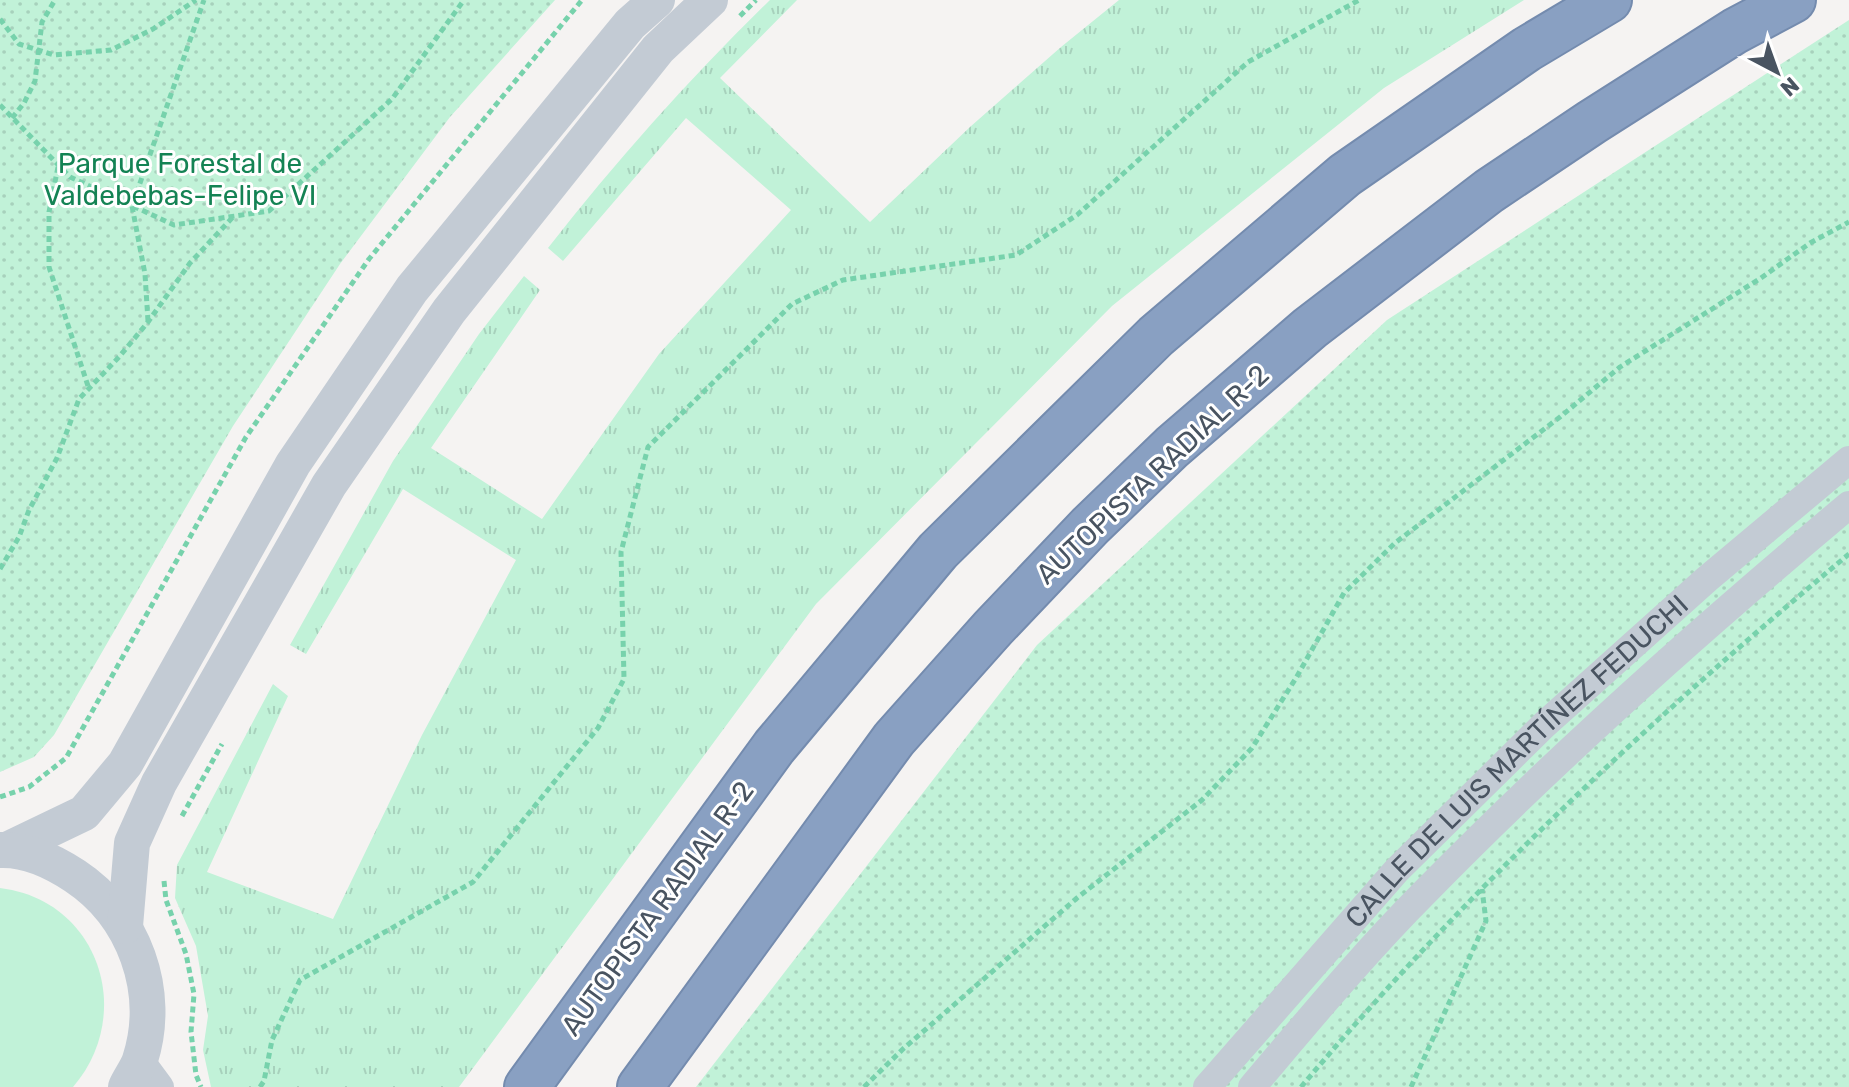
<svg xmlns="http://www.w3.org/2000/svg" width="1849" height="1087" font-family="Rubik,sans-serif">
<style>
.grass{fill:url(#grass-tufts)}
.park{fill:url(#park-dots)}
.garden{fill:#c1f2d8}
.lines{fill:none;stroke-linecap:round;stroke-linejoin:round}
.motorway-casing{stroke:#748bae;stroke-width:48}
.path{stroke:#77d2ac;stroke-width:5;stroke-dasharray:6 4;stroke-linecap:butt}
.minor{stroke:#c3cbd4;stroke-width:28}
.tertiary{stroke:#c3cbd4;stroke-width:36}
.motorway{stroke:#89a0c2;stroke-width:44}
.labels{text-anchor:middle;stroke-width:6;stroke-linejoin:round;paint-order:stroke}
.park-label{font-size:28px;fill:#148354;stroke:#fff}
.street-label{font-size:28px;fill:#495461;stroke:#fff}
</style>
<defs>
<pattern id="grass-tufts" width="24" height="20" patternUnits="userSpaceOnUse" patternTransform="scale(2)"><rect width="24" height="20" fill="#c1f2d8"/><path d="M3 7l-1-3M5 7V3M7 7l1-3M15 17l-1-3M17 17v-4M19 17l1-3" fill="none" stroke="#a7d1bc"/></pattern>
<pattern id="park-dots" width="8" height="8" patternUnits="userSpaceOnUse" patternTransform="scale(2)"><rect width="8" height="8" fill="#c1f2d8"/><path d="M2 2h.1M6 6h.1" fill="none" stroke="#a7d1bc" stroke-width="1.8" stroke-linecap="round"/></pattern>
</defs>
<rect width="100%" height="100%" fill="#f5f3f2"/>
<path class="grass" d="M770,0H797L720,78L870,222L970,127L1061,47L1119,0H1524L1384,88L1112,306L816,604L459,1087H211L203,1050L208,1016L196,946L175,898L177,865L273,684L288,696L207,872L333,919L422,735L516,560L403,489L306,654L290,645L393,461L479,334L524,276L540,290L431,448L542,519L659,354L791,210L686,118L563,261L548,248C617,160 690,78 770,0Z"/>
<g class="park">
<path d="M0,0H555L450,117L340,264L233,426L54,735L34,757L0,772Z"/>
<path d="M1849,20V1087H696L1037,645L1387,320Z"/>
</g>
<path class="garden" d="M0,888C99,900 136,1014 73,1087H0Z"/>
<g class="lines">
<g class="motorway-casing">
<g id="motorway">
<path d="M527,1087L774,747L938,551L1156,336L1345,175L1527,49L1609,0"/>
<path d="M640,1087L894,739L993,628L1090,526L1172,447L1310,328L1489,191L1592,122L1735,31L1793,0"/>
</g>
</g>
<g class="path">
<path d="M740,16L756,0"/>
<path d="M0,19L19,44L54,55L111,50L153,29L196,0"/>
<path d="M0,105L70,177L174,225L269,211L392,99L464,0"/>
<path d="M12,118L24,103L35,81L42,22L55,0"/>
<path d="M58,167L49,212V267L89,389"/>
<path d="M148,321L145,274L132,206L204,0"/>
<path d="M0,569L19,537L29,510L57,458L79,399L119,357L148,322L190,263L233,217"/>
<path d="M0,797L29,787L66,758L246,437L369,259L582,0"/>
<path d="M182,816L222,744"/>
<path d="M164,881L166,900L186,954L194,994L191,1032L196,1075L201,1087"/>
<path d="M260,1087L264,1081L272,1040L300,980L473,882L598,728L624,679L621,552L648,447L792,304L843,280L1016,255L1077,215L1248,62L1359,0"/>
<path d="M864,1087L903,1049L1077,898L1202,800L1252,748L1296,678L1344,593L1395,543L1560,417L1620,367L1761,278L1810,243L1849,222"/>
<path d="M1301,1087C1467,890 1652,718 1849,554"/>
<path d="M1411,1087L1486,921L1482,889"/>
</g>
<g class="minor">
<path d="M140,1060L160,1087"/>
<path id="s1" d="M1207,1087L1397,870L1544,725L1707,579L1849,460"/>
<path d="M1252,1087C1308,1021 1364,953 1425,892C1559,755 1702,628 1849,505"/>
</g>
<g class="tertiary">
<path d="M9,849L84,813L125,764L293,464L412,289L630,24L657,0"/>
<path d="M0,850C26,849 54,862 75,876C134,915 162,991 140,1060C137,1069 130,1078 126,1087"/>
<path d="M125,926L132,843L159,783L329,485L449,311L658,49L710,0"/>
</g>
<use href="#motorway" class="motorway"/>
</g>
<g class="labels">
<g class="park-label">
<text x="180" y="173">Parque Forestal de<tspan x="180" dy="32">Valdebebas-Felipe VI</tspan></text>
</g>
<g class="street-label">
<text transform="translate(1152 474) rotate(-43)" y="10">AUTOPISTA RADIAL R-2</text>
<text dy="10" stroke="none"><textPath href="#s1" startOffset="450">CALLE DE LUIS MARTÍNEZ FEDUCHI</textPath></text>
<text transform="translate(657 908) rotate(-54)" y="10">AUTOPISTA RADIAL R-2</text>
</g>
</g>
<g transform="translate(1777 72) rotate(139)" stroke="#ffffff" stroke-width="6" paint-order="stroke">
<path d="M0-6L14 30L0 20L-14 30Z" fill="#495461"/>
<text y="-12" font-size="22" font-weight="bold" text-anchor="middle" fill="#495461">N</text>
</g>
</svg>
